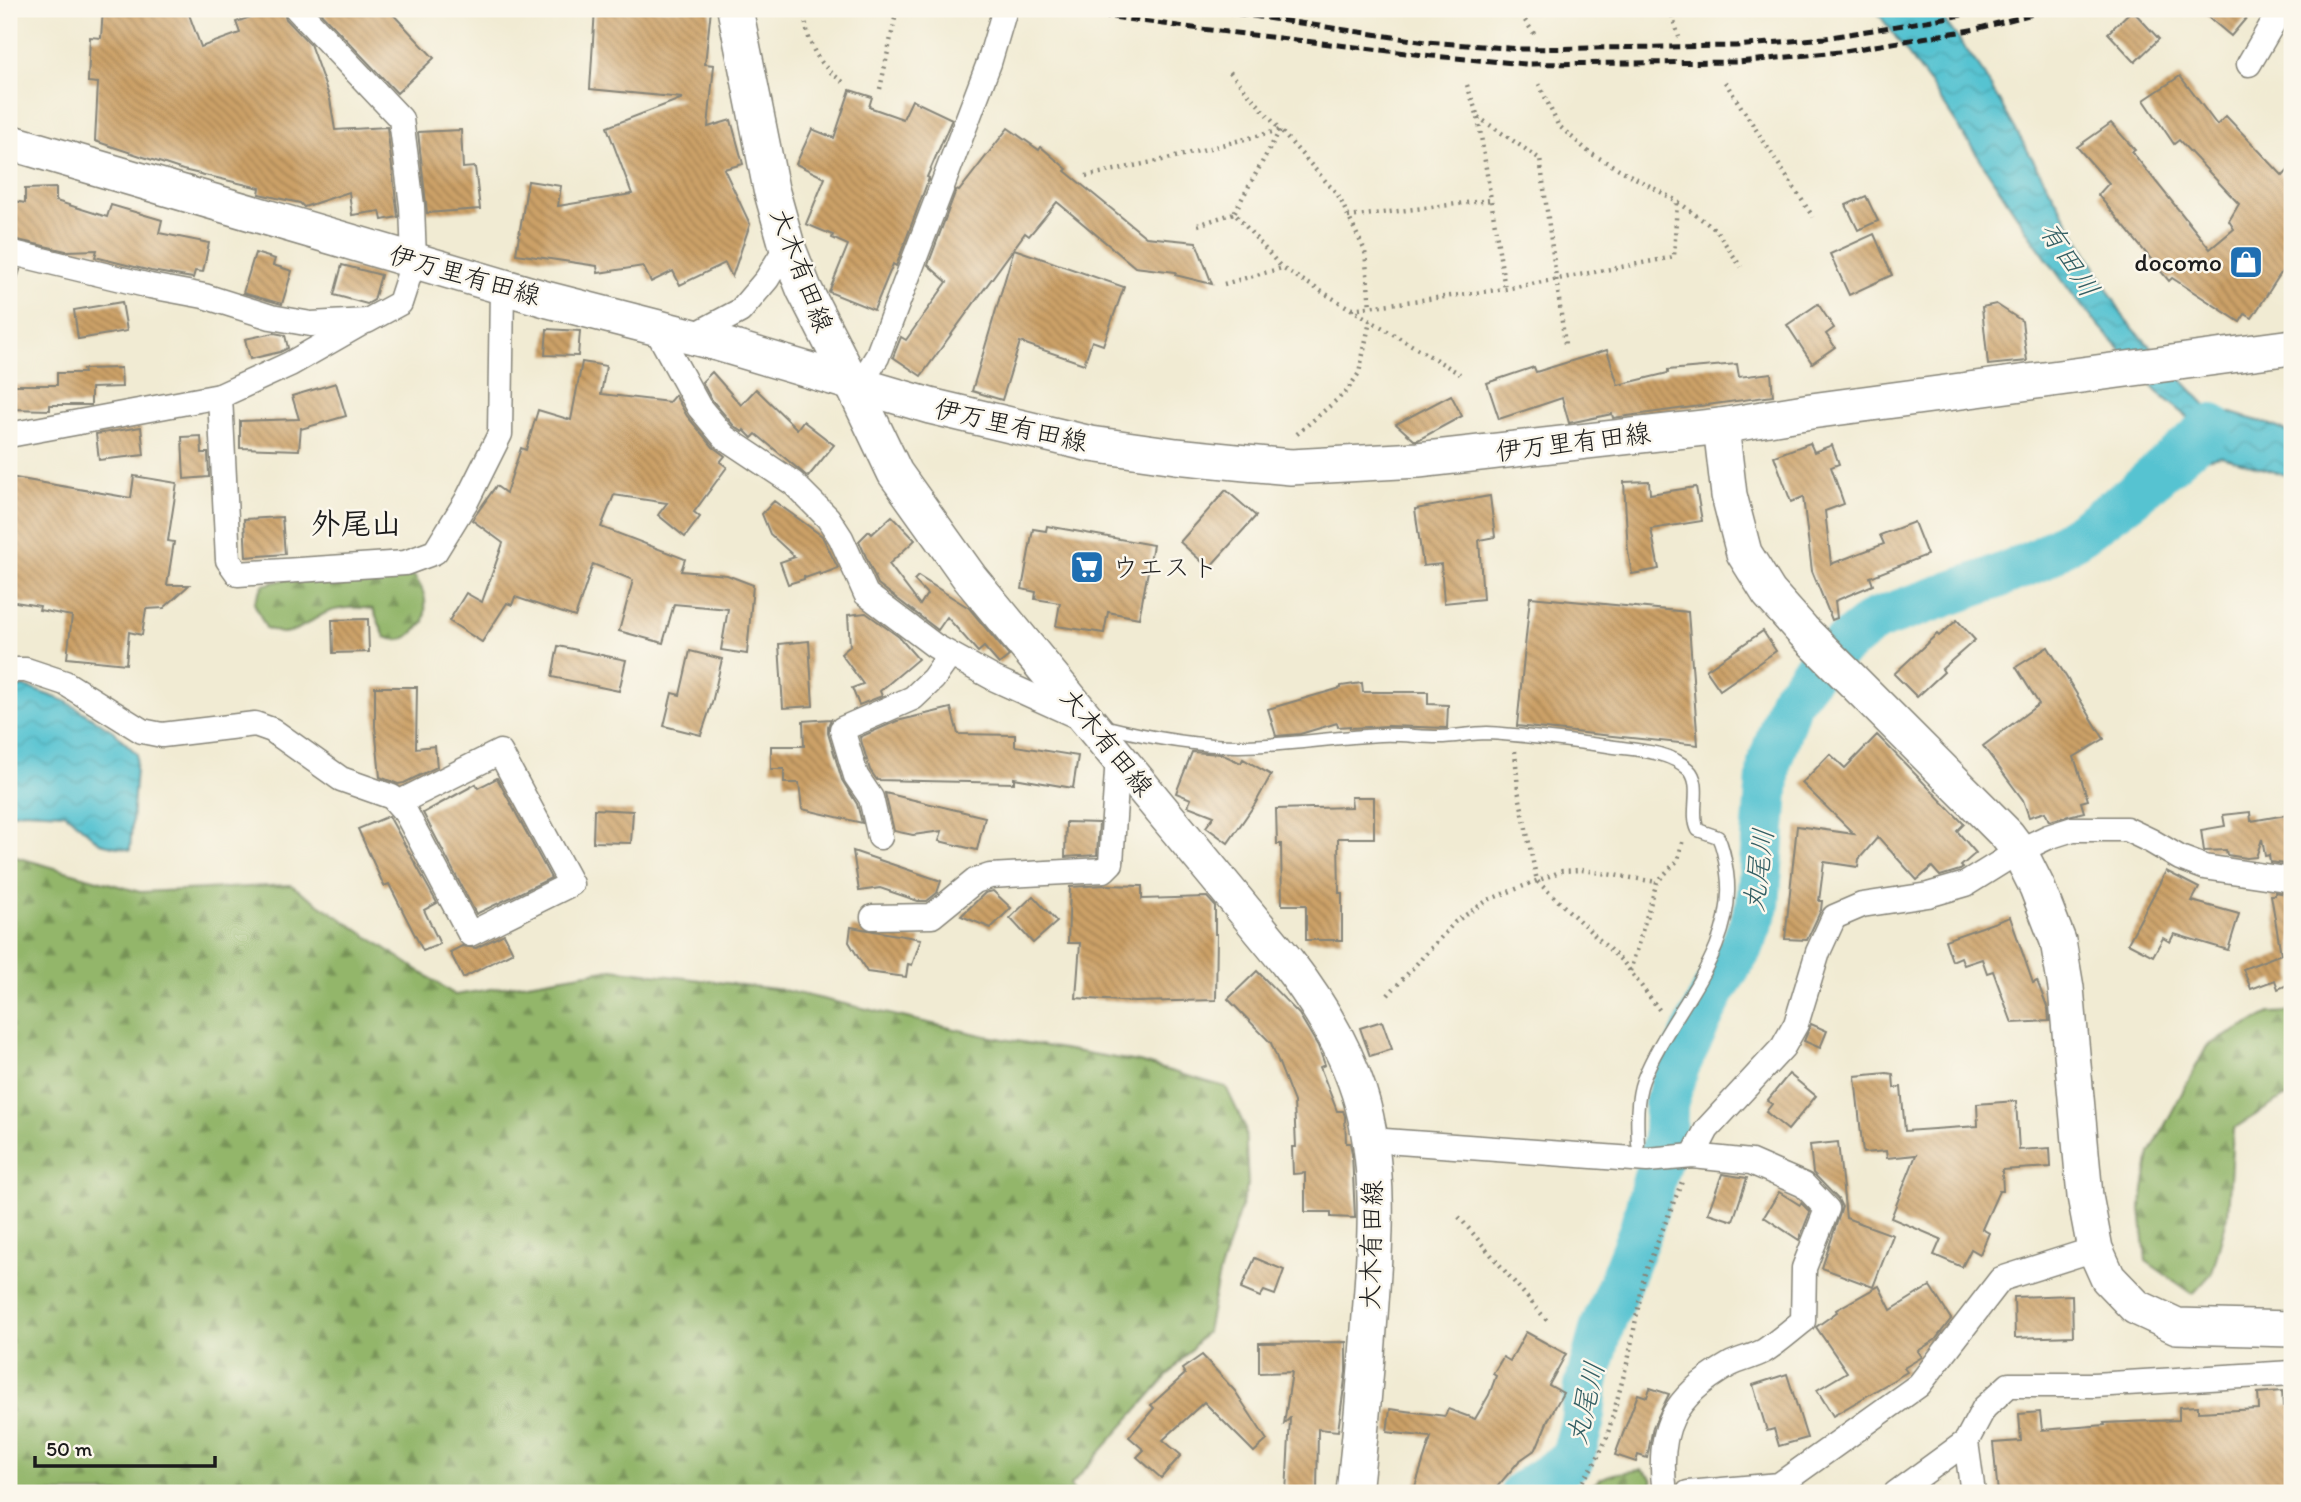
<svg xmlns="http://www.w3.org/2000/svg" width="2301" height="1502" font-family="Itim,'Klee One',sans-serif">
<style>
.forest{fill:url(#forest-firs);stroke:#586944;stroke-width:2}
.water{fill:url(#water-waves);stroke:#3a7076;stroke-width:2}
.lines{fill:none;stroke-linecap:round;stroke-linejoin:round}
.river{stroke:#57c3d1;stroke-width:44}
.building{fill:url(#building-back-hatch)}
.lane-casing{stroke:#868478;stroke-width:15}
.street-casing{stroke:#868478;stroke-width:27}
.secondary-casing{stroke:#868478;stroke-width:38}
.path{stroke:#868478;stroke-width:4.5;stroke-dasharray:2 5;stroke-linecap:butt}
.lane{stroke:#fff;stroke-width:12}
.street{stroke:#fff;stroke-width:24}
.secondary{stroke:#fff;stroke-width:35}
.rail{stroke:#1c1c1c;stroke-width:5;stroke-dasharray:10 5;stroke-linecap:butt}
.labels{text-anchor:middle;stroke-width:5;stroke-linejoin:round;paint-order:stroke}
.poi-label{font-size:26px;fill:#1c1c1c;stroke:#fbf7ec;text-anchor:end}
.street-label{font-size:26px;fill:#1c1c1c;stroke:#fbf7ec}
.water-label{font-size:28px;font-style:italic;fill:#345f64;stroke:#fbf7ec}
.quarter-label{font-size:30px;font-weight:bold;fill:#1c1c1c;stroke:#fbf7ec}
</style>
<defs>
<pattern id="forest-firs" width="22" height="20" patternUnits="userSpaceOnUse" patternTransform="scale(1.75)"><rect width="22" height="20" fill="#93b66b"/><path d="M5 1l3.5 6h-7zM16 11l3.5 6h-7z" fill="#779357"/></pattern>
<pattern id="water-waves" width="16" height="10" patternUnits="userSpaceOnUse" patternTransform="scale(1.75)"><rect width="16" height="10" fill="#57c3d1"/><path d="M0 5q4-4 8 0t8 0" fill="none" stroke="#4ba7b3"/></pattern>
<pattern id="building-back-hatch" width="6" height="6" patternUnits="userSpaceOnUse" patternTransform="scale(1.75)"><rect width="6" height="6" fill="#cca167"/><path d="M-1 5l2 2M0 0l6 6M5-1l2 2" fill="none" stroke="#a58254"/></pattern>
</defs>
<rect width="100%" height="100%" fill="#fbf7ec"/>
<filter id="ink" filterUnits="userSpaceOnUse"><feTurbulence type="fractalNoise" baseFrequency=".0143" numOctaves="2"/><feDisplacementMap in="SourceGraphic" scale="14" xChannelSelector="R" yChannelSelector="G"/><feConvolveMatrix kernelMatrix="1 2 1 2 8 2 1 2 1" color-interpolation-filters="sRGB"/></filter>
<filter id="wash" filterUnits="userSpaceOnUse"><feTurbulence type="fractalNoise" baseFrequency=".00686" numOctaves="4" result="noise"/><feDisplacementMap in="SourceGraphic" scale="28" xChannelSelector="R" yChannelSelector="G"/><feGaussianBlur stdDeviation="1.57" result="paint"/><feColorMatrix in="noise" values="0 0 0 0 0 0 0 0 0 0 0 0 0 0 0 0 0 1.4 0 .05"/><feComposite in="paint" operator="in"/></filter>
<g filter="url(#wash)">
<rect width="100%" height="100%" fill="#f1ebd3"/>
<g class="forest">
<path d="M364,573L388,578L414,576C426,592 427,602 424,622C410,635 405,645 385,637L373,609C358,607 343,607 328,612C313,618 299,633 282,633C277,633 270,629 266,628L254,603L263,585L286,579Z"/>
<path d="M9,855L140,892L291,885L455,995L612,969L783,990L986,1036L1139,1062L1226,1087L1245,1127L1248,1185L1219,1274L1207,1331L1070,1486L1075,1493H9Z"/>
<path d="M2292,1012V1098H2283L2233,1129L2228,1215L2212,1273L2193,1294L2146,1261L2141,1208L2150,1153L2207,1046L2270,1013Z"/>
<path d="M1641,1470L1652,1478L1654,1493H1584C1603,1473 1614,1473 1641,1470Z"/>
</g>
<g class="water">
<path d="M1875,9H1936L1980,68L2126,321L2206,405L2271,425L2292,434V477L2221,456L2194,461L2193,439L2199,426L2157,392L2076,299L2031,237L1931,85Z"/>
<path d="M23,686L65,701L113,731L137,754L130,850L100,843L65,813L23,811L9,814V691Z"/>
</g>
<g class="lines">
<path class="river" d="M1522,1493L1572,1459L1582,1423L1586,1386L1602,1327L1641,1229L1665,1140L1666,1104L1678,1066L1714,991L1743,944L1758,905L1769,764L1790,701L1818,665L1875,620L1997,577L2042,558L2084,531L2132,496L2212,426"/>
</g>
<g id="blocks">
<g class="building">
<path d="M103,9H187L201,47L240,33L236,22L274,9H283L286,19L310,44L330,99L335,130L387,127L398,217L382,220L380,211L352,215L349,192L304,207L300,203L259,194L260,188L183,170L95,141L98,83L88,82L90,37L101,38Z"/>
<path d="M317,9H388L434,58L397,93Z"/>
<path d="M595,9H711L705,64L714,65L708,127L731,120L743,164L724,169L750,224L732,277L725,263L680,285L673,271L651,282L643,266L598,273L597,266L516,254L528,181L561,186L558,206L632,194L607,127L683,98L590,89Z"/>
<path d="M2199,9H2254L2231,36Z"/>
<path d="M2132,10L2159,39L2135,62L2108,33Z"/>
<path d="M2180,76L2217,125L2226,116L2283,176L2292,166V256L2252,318L2245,314L2240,322L2172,278L2169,281L2098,195L2109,183L2077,147L2111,123L2135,150L2132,152L2210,249L2234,229L2229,221L2239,204L2179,140L2174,144L2144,100Z"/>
<path d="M850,90L872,97L869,107L903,119L912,100L952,119L927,177L929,178L896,266L893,264L874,310L829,292L848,245L832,238L833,235L806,224L825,178L796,164L812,129L834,138Z"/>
<path d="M1008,128L1039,150L1041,147L1067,169L1065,171L1146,237L1196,242L1212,284L1175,275L1176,272L1135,267L1057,202L1029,236L1025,233L921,376L893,357L901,337L906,340L947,282L928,265L956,190L959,191Z"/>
<path d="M461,130L463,168L475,167L480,209L427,213L418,132Z"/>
<path d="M56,188V201L107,217L111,205L162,220L159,233L209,243L203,272L195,271L193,278L151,271L95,257L97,250L66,251L9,238V200L25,203V189Z"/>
<path d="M1866,196L1878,221L1858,230L1846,205Z"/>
<path d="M1874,234L1892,275L1849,295L1830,254Z"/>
<path d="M1014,249L1124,287L1103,345L1092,341L1084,364L1020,342L1002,400L972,391Z"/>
<path d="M255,253L275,259L273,265L292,271L282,304L243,293Z"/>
<path d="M342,265L381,275L374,300L367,304L334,295Z"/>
<path d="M9,267L20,270L14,289L9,288Z"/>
<path d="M122,302L127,331L78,339L74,310Z"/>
<path d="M1818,304L1834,328L1826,334L1835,347L1812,363L1787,325Z"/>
<path d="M1996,304L2022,321L2027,361L1988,365L1982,307Z"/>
<path d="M547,329L580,331L578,356L545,355Z"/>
<path d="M274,333L285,335L288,348L280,352L250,359L245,339Z"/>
<path d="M1607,350L1618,385L1668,373V370L1737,364L1739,377L1771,373L1773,396L1613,418L1612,414L1569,423L1562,398L1499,419L1487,383L1534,367L1536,372Z"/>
<path d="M582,362L606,366L601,394L669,402L675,395L687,416L713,447L725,456L720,462L727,467L694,512L700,517L685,537L658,515L667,503L614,495L601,527L685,559L681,571L727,575L753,585L747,654L721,650L728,609L674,604L663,643L619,631L633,580L593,564L575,617L515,597L512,605L507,603L482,642L449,621L466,593L482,602L503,543L472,520L496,486L506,493L521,448L526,450L538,410L571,420Z"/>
<path d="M121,368L122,387L91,388V405H50V410L9,409V385H57V373H84L83,369Z"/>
<path d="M712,372L741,405L756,389L797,429L803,421L834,445L808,477L756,434L752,438L744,430L743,432L734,426L711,399L702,382Z"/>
<path d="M336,383L346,416L301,429V427L299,450L240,448V421L299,419L292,396Z"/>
<path d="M1451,395L1462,416L1418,440H1414L1396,424Z"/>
<path d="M141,427L144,455L99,460L96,434Z"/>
<path d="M201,436L202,453H208L209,477L184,479L182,437Z"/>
<path d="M1810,443L1814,452L1832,445L1839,464L1831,467L1844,504L1825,511L1831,564L1884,544L1880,535L1914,522L1927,555L1870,577L1873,585L1835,601L1837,618L1832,620L1812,571L1803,497L1791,502L1774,456Z"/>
<path d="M134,476L177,483L168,541L174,542L167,585H189L164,608L146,609L142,635L129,632L126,664L67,658L72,616L39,610L40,606L9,601V477L131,498Z"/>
<path d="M1649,481L1650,494L1696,487L1702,521L1651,529L1659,569L1632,574L1628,552L1624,482Z"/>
<path d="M1226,490L1256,516L1209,568L1180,542Z"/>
<path d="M1490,496L1495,537L1479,540L1483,599L1444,603L1441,564L1423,566L1415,509Z"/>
<path d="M774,501L822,536L838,568L820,575L819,573L805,578L804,575V579L788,584L780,562L795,557L770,534L762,514Z"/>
<path d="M892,516L915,540L889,564L920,605L927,594L914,580L918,576L969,608L1009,656L999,664L984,647L978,652L947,617L938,630L878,584L859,541L869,531L872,534Z"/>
<path d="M282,517L285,554L246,557L244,519Z"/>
<path d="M1047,526L1153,545L1139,618L1108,612L1104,633L1056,626L1060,603L1035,599L1036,592L1022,589L1033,529L1046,531Z"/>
<path d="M1530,597L1688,612L1698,745L1517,726Z"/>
<path d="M866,613L899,637L918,659L880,691L882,696L859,705L852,688L863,684L841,654L850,646L848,615Z"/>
<path d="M368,619L369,652L333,653L332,620Z"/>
<path d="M1957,620L1975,640L1942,669L1944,672L1917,697L1894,674L1937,634L1939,636Z"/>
<path d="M1763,631L1776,651L1720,690L1706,670Z"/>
<path d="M809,641L813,706L783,708L779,644Z"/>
<path d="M558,646L626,660L619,691L552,677Z"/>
<path d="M2048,647L2104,739L2074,757L2088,800L2081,802L2084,812L2049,821L2045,812L2029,817L2023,800L1983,746L2039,704L2016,667Z"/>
<path d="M690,651L722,659L712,703L701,735L664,726L672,693L680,695Z"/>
<path d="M1362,683L1363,692H1428V704L1448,705L1447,728L1388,726L1350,728V726L1338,727L1337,723L1300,734L1276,736L1268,709L1341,688V686Z"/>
<path d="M375,687H417L416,748L435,746L437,767L404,783L398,784L380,777L375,726Z"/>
<path d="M951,708L958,734L1015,735V746L1078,756L1073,788L1014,778V783L877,780L870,770L860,737L897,721Z"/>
<path d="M831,719L828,726V733L842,780L857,804L862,823L802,809L799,783H784V769H771V746H804L803,721Z"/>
<path d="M1877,735L1964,824L1957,831L1976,853L1961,866L1963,868L1960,870L1940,876L1932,867L1917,880L1878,837L1859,859L1858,867L1824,862L1819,901H1822L1821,910L1807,940L1785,939L1797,826L1854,834L1802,783L1830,754L1845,768Z"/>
<path d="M1192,752L1221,754L1241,763L1243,759L1271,775L1255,804L1228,843L1206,827L1214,816L1188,806L1191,799L1176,793Z"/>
<path d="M497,778L551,878L476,914L423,813L476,784L478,788Z"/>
<path d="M885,793L985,817L977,850L939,841L942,831L913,835L894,831Z"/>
<path d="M1351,797H1374V838H1338L1339,893H1342V940H1306V905H1282L1281,844H1277L1276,809L1352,807Z"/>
<path d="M594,809L633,811L631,843L593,842Z"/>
<path d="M2250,812L2251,821L2292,814V865L2270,862L2269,855L2265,856L2262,839L2256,857L2247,858L2227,855L2226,850L2204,851L2201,830L2225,826L2223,815Z"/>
<path d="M389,816L437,903L424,910L440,944L423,951L389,884L384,886L358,829Z"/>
<path d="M1066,822L1099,823L1097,855L1065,857Z"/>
<path d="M853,851L941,881L937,893L927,901H918L880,888L859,891Z"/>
<path d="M2166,871L2199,888L2192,901L2239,914L2228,950L2174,934L2170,942L2163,938L2153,956L2128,943Z"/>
<path d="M1104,885L1142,886V899L1207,897L1215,906V934H1217L1216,1000L1135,1002L1076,998L1080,943H1068L1070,887Z"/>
<path d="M993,891L1011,908L991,928L961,916L985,893Z"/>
<path d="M2275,892L2292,895V983L2278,989L2275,980L2251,989L2243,969L2281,954L2271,895H2275Z"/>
<path d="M1033,896L1057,922L1033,943L1010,918Z"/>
<path d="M2010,917L2033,983L2037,981L2048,1009L2049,1021L2012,1023L1993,971L1987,973L1982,959L1964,965L1961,957L1952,961L1945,940Z"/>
<path d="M851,927L921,939L912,965L908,964L906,977L867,972L849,942Z"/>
<path d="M504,934L513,952L463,978L450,952L462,946L476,948Z"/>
<path d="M1257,971L1299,1014L1318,1046L1325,1065L1320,1067L1337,1111H1343L1345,1116L1346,1143H1350L1352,1153L1355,1218L1331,1217V1212H1305V1173L1293,1174L1292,1147H1296L1294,1102L1271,1043L1228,999Z"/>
<path d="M1382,1021L1392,1049L1370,1056L1360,1028Z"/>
<path d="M1811,1024L1827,1031L1820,1048L1804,1041Z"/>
<path d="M1887,1073L1893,1074L1894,1088L1901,1087L1905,1131L1978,1126L1977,1104L2016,1101L2019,1150L2050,1148L2051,1167L2002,1170L2003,1191H1999L1982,1229L1989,1233L1980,1254L1971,1249L1962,1267L1934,1255L1941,1239L1891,1218L1916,1155L1887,1158L1886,1151L1863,1153L1855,1076Z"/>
<path d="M1789,1074L1816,1096L1788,1130L1766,1112L1772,1104L1767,1101Z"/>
<path d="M1838,1142L1846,1218L1893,1235L1873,1287L1822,1268L1842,1207L1838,1199L1813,1173L1810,1145Z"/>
<path d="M1722,1174L1747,1178L1733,1221L1708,1213Z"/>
<path d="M1779,1192L1800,1205L1801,1203L1810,1212L1799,1240L1764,1217Z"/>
<path d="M1255,1258L1284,1270L1275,1295L1264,1291L1260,1297L1241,1289Z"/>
<path d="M1879,1286L1891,1310L1930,1286L1951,1319L1935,1340L1918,1351L1922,1357L1904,1368L1907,1372L1833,1416L1817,1390L1847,1372L1816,1327L1837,1312L1836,1310Z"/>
<path d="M2072,1295L2073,1336L2015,1338L2014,1297Z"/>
<path d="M1526,1332L1566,1354L1549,1385L1563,1393L1548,1420L1536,1449L1519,1461L1492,1493H1413L1431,1437L1387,1432L1390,1409L1445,1416L1448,1409L1475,1419L1489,1395L1496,1376L1493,1374L1503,1357L1510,1361Z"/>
<path d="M1346,1342V1372L1338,1431L1318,1429L1317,1493H1286L1290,1418L1284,1424L1292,1372L1259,1373V1343Z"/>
<path d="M1202,1355L1235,1391L1267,1440L1254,1452L1204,1402L1163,1440L1181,1455L1161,1478L1137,1457L1144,1450L1129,1437L1154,1408L1151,1405L1185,1374L1182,1369Z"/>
<path d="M1787,1374L1807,1438L1779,1446L1774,1429L1767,1431L1753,1385Z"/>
<path d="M1650,1388L1669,1394L1653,1427L1647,1458L1638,1455L1636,1462L1615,1455L1638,1394L1647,1397Z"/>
<path d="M2282,1391L2283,1406L2292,1405V1493H1998L1993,1443L2021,1441L2019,1414L2040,1412L2042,1430L2105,1425L2104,1423L2179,1420V1407L2198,1406V1412L2259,1409L2258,1393Z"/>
</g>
</g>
</g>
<g filter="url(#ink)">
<use href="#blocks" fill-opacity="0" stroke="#868478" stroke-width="2"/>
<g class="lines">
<g class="lane-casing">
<path id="lane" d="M1103,726C1147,737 1193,746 1239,746C1286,746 1334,737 1381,735C1400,734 1420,737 1439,737C1455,737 1471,733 1487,733C1527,735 1567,741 1608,746C1633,750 1668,750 1688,769C1704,784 1689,812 1698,830L1718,837C1724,849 1725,860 1727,873C1738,952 1670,1011 1643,1080C1636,1098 1637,1124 1638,1144"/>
</g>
<g class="street-casing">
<g id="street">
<path d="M2249,64L2281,9"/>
<path d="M9,252L150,286L204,296L271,317L311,324L367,321L400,303L414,260L412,206L401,119L297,9"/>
<path d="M655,327L699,407L724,437L793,483L828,518L841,538L866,594L935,646L995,679L1081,718"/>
<path d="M691,337L740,311L767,279L787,246"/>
<path d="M852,383L869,370L877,357L989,63L1005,9"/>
<path d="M220,396L228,560L238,574L405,563L435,552L467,500L500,434L502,286"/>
<path d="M9,435L220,396L290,364L360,324"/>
<path d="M9,670H26L65,683L142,731L162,735L255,724L272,730L341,779L392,797L406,813L470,934L571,884L500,752L398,803"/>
<path d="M880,837L871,798L856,776L842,729L913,698L933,679L950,655"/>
<path d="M873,917L932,916L975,881L990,876L1104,870L1111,863L1118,756"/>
<path d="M1371,1140L1647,1160L1693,1156L1751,1162L1804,1185L1827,1209L1804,1268L1803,1321C1790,1331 1778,1342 1764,1351C1753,1357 1740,1359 1729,1365C1673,1397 1656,1429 1665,1493"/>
<path d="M1693,1156L1707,1129L1783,1047L1796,1024L1818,952L1834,917L1862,905L1928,895L1966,884L2019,851L2048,837L2073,829H2126L2151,841L2180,858L2204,867L2292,880"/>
<path d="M1688,1493L1779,1485L1919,1385L2001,1279L2095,1249"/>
<path d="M1896,1493L1966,1442"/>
<path d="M1973,1493L1966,1442L1984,1408L2009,1385H2094L2292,1373"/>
</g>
</g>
<g class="secondary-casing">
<g id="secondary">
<path d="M735,9L771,189L787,246L804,289L852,383L895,473L970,578L1287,962C1318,1002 1343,1043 1359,1092C1383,1168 1375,1251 1369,1329C1365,1384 1360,1439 1354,1493"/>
<path d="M9,142L549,300L717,343L930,406L1091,444L1176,456L1246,463L1291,467L1418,460L1721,426L1811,411L2292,347"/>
<path d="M1721,426L1729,495L1744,553L1769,593L1802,630L2007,835L2019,851L2037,887L2058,941L2066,988L2085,1196L2095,1249L2108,1278L2136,1307L2177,1326L2292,1329"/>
</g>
</g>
<g class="path">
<path d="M804,9C807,43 815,62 843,82"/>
<path d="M1517,9L1535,35"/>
<path d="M1670,9L1679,37"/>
<path d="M1230,72L1280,130L1234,213"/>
<path d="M1725,82L1813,217"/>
<path d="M1539,84L1558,125L1590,153L1677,201L1716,230L1741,267"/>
<path d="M1467,85L1478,117L1505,289"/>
<path d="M880,89L897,9"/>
<path d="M1478,117L1540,159L1565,344"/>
<path d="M1086,176L1167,159L1280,130L1338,195L1365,251L1370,307"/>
<path d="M1348,217L1491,200"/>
<path d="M1198,225L1234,213L1282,268"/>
<path d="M1224,284L1282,268L1460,374"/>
<path d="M1352,309L1505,289L1674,257L1677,201"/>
<path d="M1297,434L1346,392L1359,373L1370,321"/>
<path d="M1515,751L1518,790L1537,881L1624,963L1661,1012"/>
<path d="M1630,971L1657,882L1678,860L1683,839"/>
<path d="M1388,995L1455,922L1488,900L1562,871L1582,870L1657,882"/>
<path d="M1459,1217L1549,1323"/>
<path d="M1575,1493L1596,1461L1607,1437L1629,1356L1644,1276L1683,1179"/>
</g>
<use href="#lane" class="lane"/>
<use href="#street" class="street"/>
<use href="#secondary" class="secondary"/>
<g class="rail">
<path d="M1054,9L1193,28L1432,56L1526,64L1738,62L1839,52L1976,29L2051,9"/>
<path d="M1207,9L1426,42L1521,49L1736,46L1825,38L1974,13L1987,9"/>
</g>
</g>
</g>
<defs>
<g id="shop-square" transform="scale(1.75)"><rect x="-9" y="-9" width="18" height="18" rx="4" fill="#1f6fb2" stroke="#fbf7ec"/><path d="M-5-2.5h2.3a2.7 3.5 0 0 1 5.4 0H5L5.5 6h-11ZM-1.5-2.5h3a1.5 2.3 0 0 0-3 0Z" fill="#fff"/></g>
<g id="supermarket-square" transform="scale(1.75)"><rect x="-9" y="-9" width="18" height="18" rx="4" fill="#1f6fb2" stroke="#fbf7ec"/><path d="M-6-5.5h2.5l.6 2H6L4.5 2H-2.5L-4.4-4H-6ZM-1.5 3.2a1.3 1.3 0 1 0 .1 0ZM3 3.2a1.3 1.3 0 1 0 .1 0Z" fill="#fff"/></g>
</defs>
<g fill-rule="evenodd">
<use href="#shop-square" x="2246" y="262"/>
<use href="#supermarket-square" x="1087" y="567"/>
</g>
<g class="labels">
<g class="poi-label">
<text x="2222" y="271">docomo</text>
<text x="1112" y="576" text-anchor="start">ウエスト</text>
</g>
<g class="street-label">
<text transform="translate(802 270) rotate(69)" y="9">大木有田線</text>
<text transform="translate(465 275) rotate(16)" y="9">伊万里有田線</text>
<text transform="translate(1011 425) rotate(13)" y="9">伊万里有田線</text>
<text transform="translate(1573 442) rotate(-7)" y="9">伊万里有田線</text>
<text transform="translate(1107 742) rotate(51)" y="9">大木有田線</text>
<text transform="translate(1371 1245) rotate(-89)" y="9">大木有田線</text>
</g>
<g class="water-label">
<text transform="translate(2070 259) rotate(57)" y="10">有田川</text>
<text transform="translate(1758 870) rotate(-83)" y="10">丸尾川</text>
<text transform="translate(1585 1403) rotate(-77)" y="10">丸尾川</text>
</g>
<g class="quarter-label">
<text x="356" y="534">外尾山</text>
</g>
</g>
<rect width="2301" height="1502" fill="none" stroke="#fbf7ec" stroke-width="35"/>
<path d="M35 1456v10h180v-10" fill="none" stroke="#1c1c1c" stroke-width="3.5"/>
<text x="46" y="1456" font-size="21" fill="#1c1c1c" stroke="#fbf7ec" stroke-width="5" paint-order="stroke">50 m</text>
</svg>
